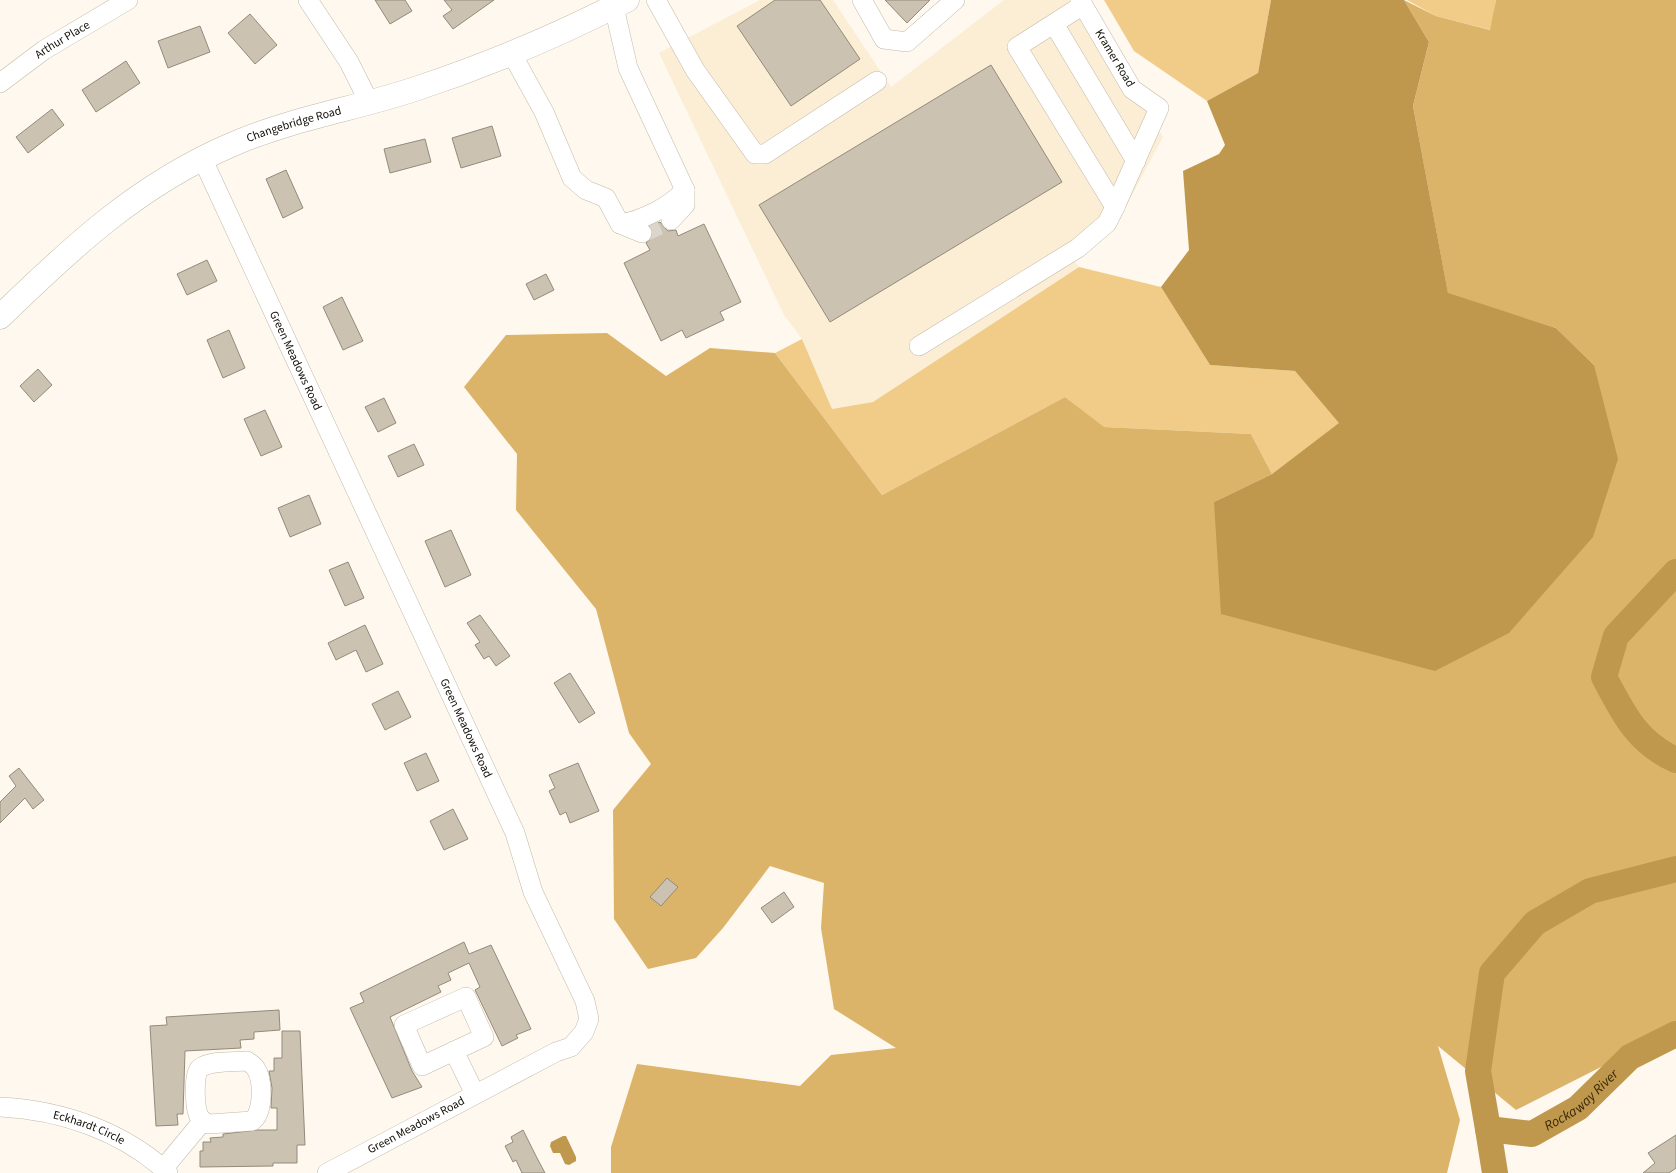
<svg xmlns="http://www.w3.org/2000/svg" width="1676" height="1173" font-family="'Source Sans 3',sans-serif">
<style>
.built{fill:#fbeed5}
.green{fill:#f0cc88}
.forest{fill:#dcb469}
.water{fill:#bf984d}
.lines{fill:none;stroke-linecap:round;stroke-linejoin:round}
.river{stroke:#bf984d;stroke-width:26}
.building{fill:#cbc2b1;stroke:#938a7a}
.minor-tunnel{stroke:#dbd5cc;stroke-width:19;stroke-dasharray:19 9;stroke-linecap:butt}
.minor-casing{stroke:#c2b9a8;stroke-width:20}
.major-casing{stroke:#c2b9a8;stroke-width:25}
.minor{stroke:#fff;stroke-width:19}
.major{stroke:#fff;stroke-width:24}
.labels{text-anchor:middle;stroke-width:4;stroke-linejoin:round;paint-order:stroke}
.street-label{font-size:12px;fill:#120f09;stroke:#fff}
.water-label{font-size:14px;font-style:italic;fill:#392906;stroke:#fff}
</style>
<rect width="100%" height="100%" fill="#fef8ee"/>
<path class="built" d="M760,0H833L891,87L1004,0H1078L1163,137L1116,225L1068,253L1079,267L874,402L832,409L802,339L784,315L659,53Z"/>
<g class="green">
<path d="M1104,0H1271L1258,73L1207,101L1134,51Z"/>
<path d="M1407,0H1496L1491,30L1436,16Z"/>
<path d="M1079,267L1161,287L1210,365L1295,371L1340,423L1272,474L1251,434L1103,427L1065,397L882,495L775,353L802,339L832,409L873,402Z"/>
</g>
<path class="forest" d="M1404,0L1436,16L1490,30L1496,0H1676V1029L1516,1110L1438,1046L1460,1120L1447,1173H611V1147L637,1064L800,1086L831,1055L896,1048L834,1009L821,928L824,883L770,866L723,928L696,958L648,969L614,919L613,810L651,764L629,733L596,609L516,510L517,454L464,387L506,335L607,333L666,376L710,348L775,353L882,495L1065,397L1104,427L1251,434L1272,474L1214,502L1594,365L1556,328L1448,294L1413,106L1429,42Z"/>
<g class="water">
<path d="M1271,0H1404L1429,42L1413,106L1448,293L1556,328L1594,365L1618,459L1593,537L1509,633L1435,671L1221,614L1214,502L1272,474L1339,423L1295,371L1210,365L1161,287L1189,250L1183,171L1219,154L1225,145L1207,101L1258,73Z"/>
<path d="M563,1136H566L576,1157V1161L569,1165L565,1164L560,1153H553L550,1146L551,1142Z"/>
</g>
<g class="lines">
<g class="river">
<path d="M1676,572L1616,636L1604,677C1623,713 1637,743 1676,760"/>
<path d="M1488,1129L1478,1071L1492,973L1535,923L1590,891L1676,869"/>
<path id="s1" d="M1495,1173L1488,1129L1532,1134L1578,1108L1630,1057L1676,1034"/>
</g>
</g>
<g class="building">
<path d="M375,0H405L412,11L390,24Z"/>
<path d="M444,0H494L453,29L443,16L452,10Z"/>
<path d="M775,0H820L860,59L791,106L737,26Z"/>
<path d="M885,0H930L907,23Z"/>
<path d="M250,14L277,45L255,64L228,33Z"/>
<path d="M200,26L210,52L168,68L158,41Z"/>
<path d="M126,61L140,83L96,112L82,90Z"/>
<path d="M991,65L1062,182L830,322L759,205Z"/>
<path d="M52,109L64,125L28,153L16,137Z"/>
<path d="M492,126L501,156L461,168L452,138Z"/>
<path d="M425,139L431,162L390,173L384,149Z"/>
<path d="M286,170L303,208L283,218L266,179Z"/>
<path d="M660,222L668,231L676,230L678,236L704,224L741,302L720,312L724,320L686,338L682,330L661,341L624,263L650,250L646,243L653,237L651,226Z"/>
<path d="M207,260L217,281L187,295L177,274Z"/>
<path d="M546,274L554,290L534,300L526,284Z"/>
<path d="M342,297L363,341L343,350L323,307Z"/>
<path d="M229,330L245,368L223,378L207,340Z"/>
<path d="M38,369L52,385L34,402L20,386Z"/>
<path d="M384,398L396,423L378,432L365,407Z"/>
<path d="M265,410L282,447L261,456L244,419Z"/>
<path d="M414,444L424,465L398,477L388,456Z"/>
<path d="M309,495L321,524L290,537L278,508Z"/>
<path d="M451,530L471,575L445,587L425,541Z"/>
<path d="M348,562L364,598L345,606L329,570Z"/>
<path d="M480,615L510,656L496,666L489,656L484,659L475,645L480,642L467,623Z"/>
<path d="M365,625L383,664L366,672L356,650L336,660L328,643Z"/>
<path d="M570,673L595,713L579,723L554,683Z"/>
<path d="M398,691L411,717L385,730L372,704Z"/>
<path d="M426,753L439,781L417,791L404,763Z"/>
<path d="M578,763L599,811L570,823L566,812L560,815L549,791L555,788L549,775Z"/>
<path d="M19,768L44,800L33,809L25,798L0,823V802L16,786L9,776Z"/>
<path d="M453,809L468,839L444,850L430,821Z"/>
<path d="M667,878L678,887L661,906L650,897Z"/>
<path d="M784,892L794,907L772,923L761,908Z"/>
<path d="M464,942L469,954L491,945L531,1029L516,1035L518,1038L502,1046L475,990L480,987L469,963L448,973L451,980L438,986L441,992L390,1017L412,1071L422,1087L392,1098L350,1008L364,1002L360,993Z"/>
<path d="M279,1010L280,1030L254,1032V1039L240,1040L241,1048L185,1051L183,1114H177L178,1125L156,1126L150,1026L167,1025L166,1017Z"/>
<path d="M282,1031H300L305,1145H297V1163H273V1166L200,1167V1151H203V1142H211L210,1138L223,1137V1134L257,1130H277V1108H271L272,1088L269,1071H274V1058H282Z"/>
<path d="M523,1130L537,1158L545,1173H522L516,1160L513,1162L505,1146L513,1142L511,1137Z"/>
<path d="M1676,1135V1168L1669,1173H1643L1655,1163L1648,1153Z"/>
</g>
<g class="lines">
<path class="minor-tunnel" d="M642,233L671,220"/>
<g class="minor-casing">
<g id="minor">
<path d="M308,0L349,62L369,102"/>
<path d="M609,0L614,7L628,68L685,190V205L671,220"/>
<path d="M656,0L695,70L755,154H765L877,81"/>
<path d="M862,0L884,39L907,42L955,0"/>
<path d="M1083,5L1017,47L1115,207"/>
<path d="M1054,24L1136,161"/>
<path d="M512,54L544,112L572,178L586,190L606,198L620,224L642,233"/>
<path id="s2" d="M0,83L44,50L128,0"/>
<path id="s3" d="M203,160L515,833L533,892L585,1001L589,1019L584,1032L571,1047L556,1052L327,1173"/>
<path d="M620,224C643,220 669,207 685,190"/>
<path d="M919,346L1078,248L1107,223L1115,207L1159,108L1132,89L1080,0"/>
<path d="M466,997L484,1037L422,1066L404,1025Z"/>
<path d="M454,1051L475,1094"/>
<path d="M247,1061C251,1064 254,1065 256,1069C263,1080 264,1113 252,1121L209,1124C204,1122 200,1120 198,1114C195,1105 193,1074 200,1068C211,1060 234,1062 247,1061Z"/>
<path id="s4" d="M0,1107C61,1110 123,1131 168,1173"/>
<path d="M163,1169L202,1122"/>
</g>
</g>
<g class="major-casing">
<g id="major">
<path id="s5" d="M0,317C72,247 138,185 231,145C290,119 355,109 415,89C488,65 559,35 627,0"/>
</g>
</g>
<use href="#minor" class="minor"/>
<use href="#major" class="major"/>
</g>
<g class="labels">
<g class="street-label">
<text dy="4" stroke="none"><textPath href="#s2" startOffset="76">Arthur Place</textPath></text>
<text transform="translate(1115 58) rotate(59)" y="4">Kramer Road</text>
<text dy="4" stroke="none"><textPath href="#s5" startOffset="356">Changebridge Road</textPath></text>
<text dy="4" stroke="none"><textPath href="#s3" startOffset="221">Green Meadows Road</textPath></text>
<text dy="4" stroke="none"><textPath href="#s3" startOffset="626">Green Meadows Road</textPath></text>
<text transform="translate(416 1125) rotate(-28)" y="4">Green Meadows Road</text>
<text dy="4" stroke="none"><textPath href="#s4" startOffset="92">Eckhardt Circle</textPath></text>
</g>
<g class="water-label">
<text dy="5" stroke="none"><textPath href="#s1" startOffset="149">Rockaway River</textPath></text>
</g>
</g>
</svg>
